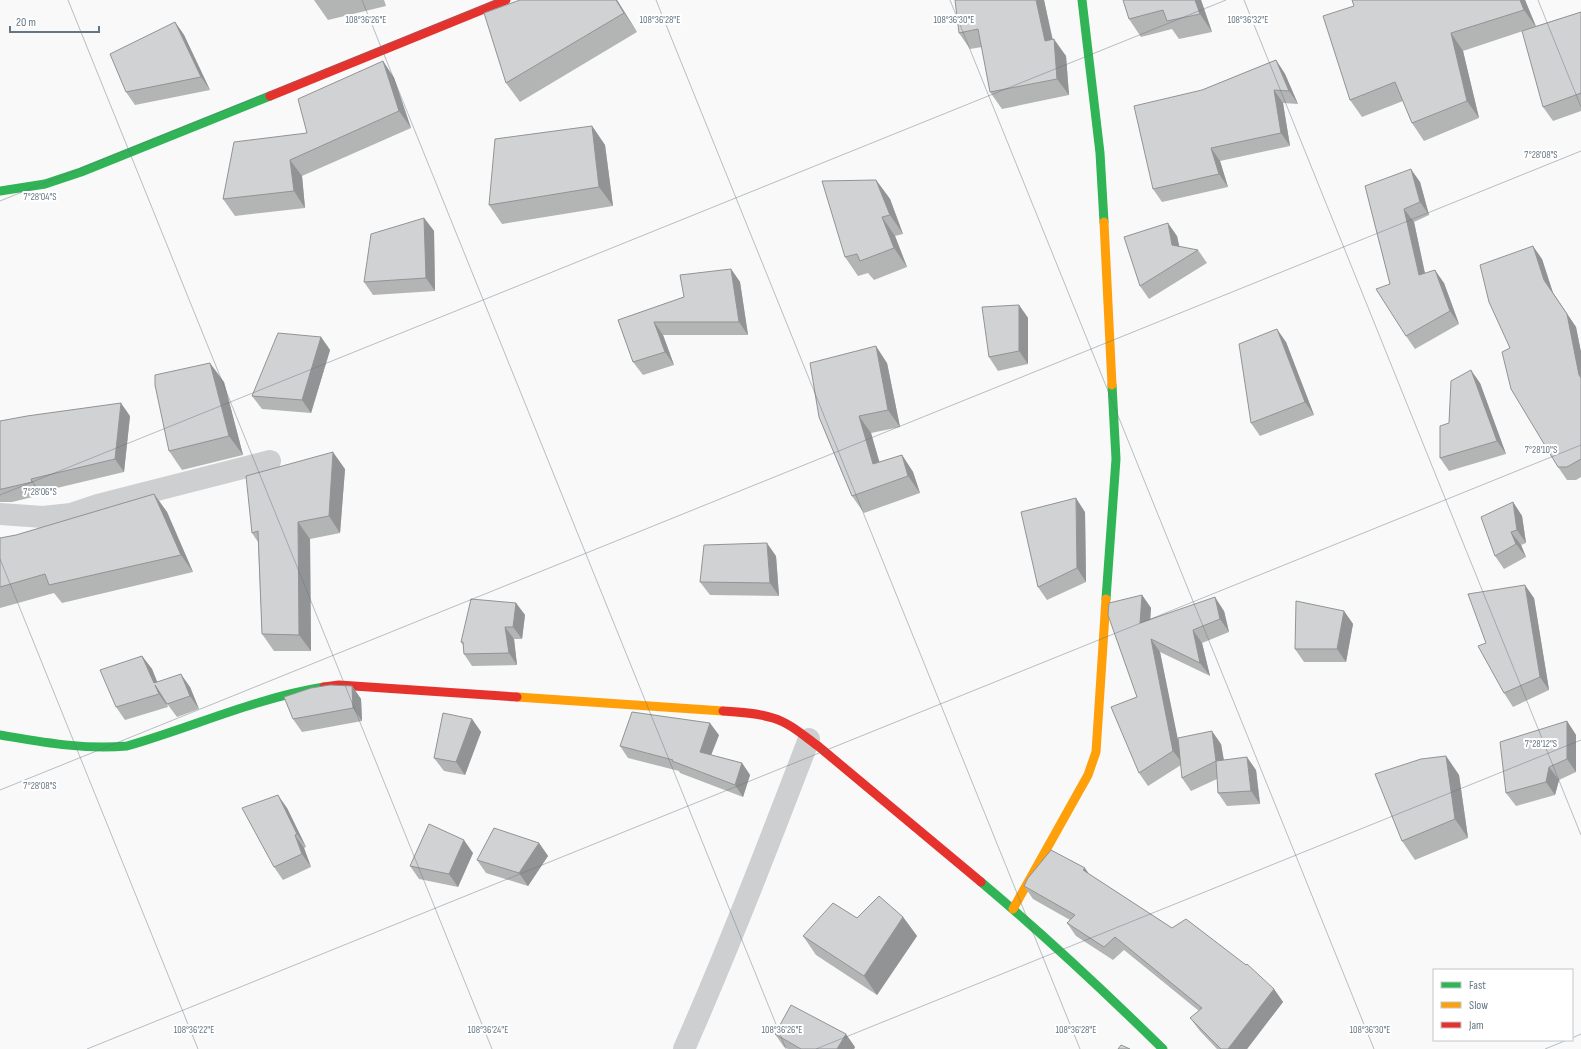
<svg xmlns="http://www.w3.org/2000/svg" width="1581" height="1049" font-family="'Sofia Sans Condensed',sans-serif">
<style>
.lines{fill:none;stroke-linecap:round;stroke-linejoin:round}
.street{stroke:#cecfd0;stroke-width:22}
.fast{stroke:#30b455;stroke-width:9}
.slow{stroke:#ff9f0a;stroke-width:9}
.jam{stroke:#e5322d;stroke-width:9}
.wall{fill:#b3b5b5}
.shaded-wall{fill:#929394}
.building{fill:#d0d2d3;stroke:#929394}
.ticks{fill:none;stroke:#657683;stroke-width:1;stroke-opacity:0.45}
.ticks-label{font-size:10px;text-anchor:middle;fill:#657683;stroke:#fff;stroke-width:4;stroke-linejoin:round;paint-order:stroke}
</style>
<rect width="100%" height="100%" fill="#f9f9f9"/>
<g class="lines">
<g class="street">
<path d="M0,514L43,517L71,514L98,505L270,461"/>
<path d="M684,1049C729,947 769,843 809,739"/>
</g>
<g class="fast">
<path d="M1082,0L1100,153L1104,222"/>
<path d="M0,191L45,184L81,172L270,96"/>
<path d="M1106,599L1116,459L1112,385"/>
<path d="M0,735C42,742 84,750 127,746C193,727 256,698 324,687"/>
<path d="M981,882C1044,935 1104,991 1163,1049"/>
</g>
<g class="slow">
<path d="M1104,222L1112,385"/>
<path d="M517,697L723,711"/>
<path d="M1013,909L1088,775L1096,752L1106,599"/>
</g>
<g class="jam">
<path d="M270,96L506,0"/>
<path d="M324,687L339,685L517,697"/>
<path d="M723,711C740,712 757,713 773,718C790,723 804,736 818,746L981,882"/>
</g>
</g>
<g class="wall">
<path d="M314,0H384L386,6L328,20Z"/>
<path d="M520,0H617L637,32L520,102L506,83Z"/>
<path d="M1044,0L1053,40L1066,56L1069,95L1002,109L990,92L982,47L970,49L959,33Z"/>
<path d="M1123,0H1201L1212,32L1179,39L1172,29L1141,37L1129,19Z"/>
<path d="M1525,0L1536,26L1581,12V111L1553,121L1543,107L1523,31L1463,51L1479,118L1424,141L1412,123L1403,101L1362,117L1350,100L1354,6Z"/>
<path d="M175,22L184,35L210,90L135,105L126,92Z"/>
<path d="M1276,60L1285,74L1298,104L1283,103L1290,146L1220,161L1228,187L1162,202L1153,189L1202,90Z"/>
<path d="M383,61L394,78L411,128L302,176L305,208L235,216L223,199L307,133Z"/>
<path d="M592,126L605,145L613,206L502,224L489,205Z"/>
<path d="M876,180L890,199L903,234L895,236L907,267L874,280L868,273L858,276L845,257Z"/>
<path d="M1420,182L1429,215L1414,222L1425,273L1444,283L1459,324L1415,349L1406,336L1390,284L1365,186Z"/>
<path d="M424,218L434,231L435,291L373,295L364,282Z"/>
<path d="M1177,236L1179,247L1198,250L1207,263L1149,299L1140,286Z"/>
<path d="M1542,259L1553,293L1576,327L1581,352V477L1576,480H1567L1558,467L1510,348Z"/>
<path d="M731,269L740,282L748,335H663L674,365L643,375L633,362L618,320L684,297Z"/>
<path d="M1019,305L1028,318V364L998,371L989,357Z"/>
<path d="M321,337L330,350L311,413L262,409L252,396Z"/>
<path d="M1286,342L1314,415L1260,436L1251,423Z"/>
<path d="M887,363L900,427L871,433L879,462L902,455L913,472L920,493L864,513L852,496L819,417Z"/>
<path d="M224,382L243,455L182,470L169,451Z"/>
<path d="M1480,383L1506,454L1449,471L1440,458L1449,423Z"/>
<path d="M130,416L124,472L40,492L41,495L12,502H0V421Z"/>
<path d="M345,469L340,533L310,539L311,651H274L262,634L258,542L252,533Z"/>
<path d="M154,494L167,512L193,572L62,603L54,593L0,608V538L16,535Z"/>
<path d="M1513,502L1522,516L1526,543L1521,545L1526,557L1504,569L1495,556Z"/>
<path d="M1085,512L1086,582L1047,600L1038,587Z"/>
<path d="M776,556L779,596L710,595L700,582Z"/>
<path d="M1142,595L1151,608L1150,620L1224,611L1229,632L1202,643L1210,676L1160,652L1179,747L1221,744L1224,760L1256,770L1260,804L1227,806L1218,793L1217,779L1191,791L1182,778L1181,765L1148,786L1139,773L1137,697Z"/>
<path d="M1534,598L1549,690L1513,707L1504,693L1486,643Z"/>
<path d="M516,603L525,615L522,639H514L517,665L472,666L464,654L463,645L461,642Z"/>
<path d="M1344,611L1353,624L1346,662H1304L1295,649Z"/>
<path d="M142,656L152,669L157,682L190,687L199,709L177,717L165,701L168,707L125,720L116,707Z"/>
<path d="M352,686L361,699L362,721L302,732L293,719Z"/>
<path d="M472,719L481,732L465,775L444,771L434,758Z"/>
<path d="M1567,721L1576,735V772L1559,780L1555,795L1516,806L1506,793Z"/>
<path d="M719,735L711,755L742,763L750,775L743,797L680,773L679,771L628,758L620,746Z"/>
<path d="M1446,756L1459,775L1468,838L1415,860L1402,841Z"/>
<path d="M287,808L306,847L304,848L311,867L283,880L274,867Z"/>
<path d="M539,843L548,856L528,886L486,873L477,860Z"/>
<path d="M473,853L458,887L419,879L410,866Z"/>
<path d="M1089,874L1172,928L1274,989L1283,1002L1247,1049H1217L1200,1031L1190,1018L1199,1011L1124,950L1113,960L1076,936L1067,923L1070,920L1033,899L1024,886Z"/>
<path d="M903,917L917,936L877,995L816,955L803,936L857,918Z"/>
<path d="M775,1034L855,1047L854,1049H788L784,1047Z"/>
</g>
<g class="shaded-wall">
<path d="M616,0H617L637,32L624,13Z"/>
<path d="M1036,0H1044L1055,52L1054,39L1066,56L1069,95L1057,79L1045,41Z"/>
<path d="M1195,0H1201L1212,32L1200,14Z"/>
<path d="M1520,0H1525L1536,27L1524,10Z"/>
<path d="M175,22L184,35L210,90L201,77Z"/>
<path d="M1451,33L1463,51L1479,118L1467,101Z"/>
<path d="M1276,60L1285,74L1298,104L1289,91Z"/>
<path d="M383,61L394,78L411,128L399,111Z"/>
<path d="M1274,90L1283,103L1290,146L1281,133Z"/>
<path d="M592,126L605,145L613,206L599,187Z"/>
<path d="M1211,148L1220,161L1228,187L1219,174Z"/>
<path d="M290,160L302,176L305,208L294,191Z"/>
<path d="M1411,169L1420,182L1429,215L1420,202Z"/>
<path d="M876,180L890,199L903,234L890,215Z"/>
<path d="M1404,209L1414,222L1428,288L1419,275Z"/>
<path d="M882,217L895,236L907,267L894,248Z"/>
<path d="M424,218L434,231L435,291L426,278Z"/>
<path d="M1168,223L1177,236L1182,258L1172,245Z"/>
<path d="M1533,246L1542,259L1553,293L1576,327L1581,352V378L1544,280Z"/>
<path d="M731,269L740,282L748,335L739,322Z"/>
<path d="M1435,270L1444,283L1459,324L1450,311Z"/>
<path d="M1019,305L1028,318V364L1019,351Z"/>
<path d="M654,322L663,335L674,365L665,352Z"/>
<path d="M1277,329L1286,342L1314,415L1305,402Z"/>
<path d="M321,337L330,350L311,413L302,400Z"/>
<path d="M876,346L887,363L900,427L888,410Z"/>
<path d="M210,363L224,382L243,455L229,436Z"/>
<path d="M1471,370L1480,383L1506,454L1497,441Z"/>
<path d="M121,403L130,416L124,472L115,459Z"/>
<path d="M859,416L871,433L885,481L873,464Z"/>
<path d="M333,452L345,469L340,533L329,516Z"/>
<path d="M902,455L913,472L920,493L908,476Z"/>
<path d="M31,479L40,492L41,495L32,482Z"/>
<path d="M154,494L167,512L193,572L181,555Z"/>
<path d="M1076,498L1085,512L1086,582L1077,568Z"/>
<path d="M1513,502L1522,516L1526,543L1517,530Z"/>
<path d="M298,522L310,539L311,651L299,635Z"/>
<path d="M1511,532L1521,545L1526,557L1516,544Z"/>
<path d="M767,543L776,556L779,596L770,583Z"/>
<path d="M1525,585L1534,598L1549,690L1540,677Z"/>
<path d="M1142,595L1151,608L1149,636L1140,623Z"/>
<path d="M1215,597L1224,611L1229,632L1220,619Z"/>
<path d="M516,603L525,615L522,639L513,627Z"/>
<path d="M1344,611L1353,624L1346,662L1337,649Z"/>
<path d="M505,627L514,639L517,665L509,653Z"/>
<path d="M1193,630L1202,643L1210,676L1200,663Z"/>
<path d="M1151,639L1160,652L1183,764L1173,751Z"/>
<path d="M142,656L152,669L163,696L154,683Z"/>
<path d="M181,674L190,687L199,709L190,696Z"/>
<path d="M155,685L164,698L168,707L159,694Z"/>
<path d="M352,686L361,699L362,721L353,708Z"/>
<path d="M472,719L481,732L465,775L456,762Z"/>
<path d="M1567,721L1576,735V772L1567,759Z"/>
<path d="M710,723L719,735L708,763L700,752Z"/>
<path d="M1212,731L1221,744L1226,774L1216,761Z"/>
<path d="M1446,756L1459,775L1468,838L1455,819Z"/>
<path d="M1247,757L1256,770L1260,804L1251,791Z"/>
<path d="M742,763L750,775L743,797L735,785Z"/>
<path d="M1549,767L1559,780L1555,795L1546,782Z"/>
<path d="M278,795L287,808L306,847L297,834Z"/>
<path d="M295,835L304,848L311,867L302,854Z"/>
<path d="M464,840L473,853L458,887L449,874Z"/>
<path d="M539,843L548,856L528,886L519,873Z"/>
<path d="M1085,868L1094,881L1083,870Z"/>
<path d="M903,917L917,936L877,995L864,976Z"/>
<path d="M1274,989L1283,1002L1247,1049H1228Z"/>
<path d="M846,1034L855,1047L854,1049H837Z"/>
</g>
<g class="building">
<path d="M520,0H616L624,13L506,83L484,13Z"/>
<path d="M955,0H1036L1045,41L1054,39L1057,79L990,92L978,29L959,33Z"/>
<path d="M1123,0H1195L1200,14L1167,21L1163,10L1129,19Z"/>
<path d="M1352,0H1520L1524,10L1451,33L1467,101L1412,123L1395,82L1350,100L1323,16L1354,6Z"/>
<path d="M1581,12V93L1543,107L1522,31Z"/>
<path d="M175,22L201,77L126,92L110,54Z"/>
<path d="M1276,60L1289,91L1274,90L1281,133L1211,148L1219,174L1153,189L1134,106L1202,90Z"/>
<path d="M383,61L399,111L290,160L294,191L223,199L234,142L307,133L298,99Z"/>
<path d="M592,126L599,187L489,205L495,139Z"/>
<path d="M1411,169L1420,202L1404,209L1419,275L1435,270L1450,311L1406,336L1376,289L1390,284L1365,186Z"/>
<path d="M876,180L890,215L882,217L894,248L860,261L857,254L845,257L822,181Z"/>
<path d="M424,218L426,278L364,282L371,234Z"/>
<path d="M1168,223L1172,245L1198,250L1140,286L1124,237Z"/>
<path d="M1533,246L1544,280L1567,314L1579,375L1581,378V459L1567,467H1558L1511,389L1502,352L1510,348L1489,302L1480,265Z"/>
<path d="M731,269L739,322H654L665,352L633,362L618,320L684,297L680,275Z"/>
<path d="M1019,305V351L989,357L982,307Z"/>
<path d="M1277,329L1305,402L1251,423L1239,344Z"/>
<path d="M278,333L321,337L302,400L252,396Z"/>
<path d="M876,346L888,410L859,416L873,464L902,455L908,476L852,496L819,417L810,363Z"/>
<path d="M210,363L229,436L169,451L155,385V375Z"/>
<path d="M1471,370L1497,441L1440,458V426L1449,423L1451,381Z"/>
<path d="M121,403L115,459L31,479L32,482L2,489H0V421L27,416Z"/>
<path d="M333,452L329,516L298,522L299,635L262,634L258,531L252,533L246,476Z"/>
<path d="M154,494L181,555L49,585L45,574L0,587V538L16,535Z"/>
<path d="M1076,498L1077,568L1038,587L1021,512Z"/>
<path d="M1513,502L1517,530L1511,532L1516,544L1495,556L1481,517Z"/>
<path d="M767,543L770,583L700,582L704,545Z"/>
<path d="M1525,585L1540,677L1504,693L1478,646L1486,643L1468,594Z"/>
<path d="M1142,595L1140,623L1215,597L1220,619L1193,630L1200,663L1151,639L1173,751L1139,773L1111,707L1137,697L1108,615L1109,603Z"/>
<path d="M471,599L516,603L513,627H505L509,653L464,654L463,642H461Z"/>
<path d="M1296,601L1344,611L1337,649H1295Z"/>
<path d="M142,656L154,683L181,674L190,696L167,704L155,685L159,694L116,707L100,670Z"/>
<path d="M330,685L352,686L353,708L293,719L284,697L311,688Z"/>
<path d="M632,712L710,723L700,752L742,763L735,785L672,761L673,760L620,746Z"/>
<path d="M443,713L472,719L456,762L434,758Z"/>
<path d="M1567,721V759L1549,767L1546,782L1506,793L1500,742Z"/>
<path d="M1212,731L1216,761L1182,778L1178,738Z"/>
<path d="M1446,756L1455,819L1402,841L1375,774L1421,759Z"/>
<path d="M1247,757L1251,791L1218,793L1216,761Z"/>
<path d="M278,795L297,834L295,835L302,854L274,867L242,808Z"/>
<path d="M429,824L464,840L449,874L410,866Z"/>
<path d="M494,828L539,843L519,873L477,860Z"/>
<path d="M1051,850L1085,868L1083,870L1172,928L1186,919L1246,965L1247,964L1274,989L1228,1049H1221L1190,1018L1202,1008L1115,937L1104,947L1067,923L1075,915L1024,886L1028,878Z"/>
<path d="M879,896L903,917L864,976L803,936L833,903L857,918Z"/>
<path d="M791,1005L846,1034L837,1049H801L775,1034Z"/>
<path d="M1121,1045L1130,1049H1118Z"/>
</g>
<path class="ticks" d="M68,0L492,1049M362,0L786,1049M656,0L1080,1049M950,0L1374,1049M1244,0L1581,835M1538,0L1581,107M0,201L497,0M0,495L1226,0M0,559L198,1049M0,790L1581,151M1572,1038L1581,1034M87,1049L1581,445M816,1049L1581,740M1545,1049L1567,1040"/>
<g class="ticks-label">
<text x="366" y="23">108°36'26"E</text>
<text x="660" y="23">108°36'28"E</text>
<text x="954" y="23">108°36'30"E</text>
<text x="1248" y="23">108°36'32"E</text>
<text x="1541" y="158">7°28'08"S</text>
<text x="40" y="200">7°28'04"S</text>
<text x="1541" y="453">7°28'10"S</text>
<text x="40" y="495">7°28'06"S</text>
<text x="1541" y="747">7°28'12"S</text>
<text x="40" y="789">7°28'08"S</text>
<text x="194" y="1033">108°36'22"E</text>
<text x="488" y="1033">108°36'24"E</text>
<text x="782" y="1033">108°36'26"E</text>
<text x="1076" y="1033">108°36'28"E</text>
<text x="1370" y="1033">108°36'30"E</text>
</g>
<rect x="1433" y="969" width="140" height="72" fill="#ffffff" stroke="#c1c8cd"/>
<rect x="1441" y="982" width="20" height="6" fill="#30b455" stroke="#c1c8cd"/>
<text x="1469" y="989" font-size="12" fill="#657683">Fast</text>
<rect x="1441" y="1002" width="20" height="6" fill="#ff9f0a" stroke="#c1c8cd"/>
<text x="1469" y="1009" font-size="12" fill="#657683">Slow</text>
<rect x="1441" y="1022" width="20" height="6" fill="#e5322d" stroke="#c1c8cd"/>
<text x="1469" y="1029" font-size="12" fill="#657683">Jam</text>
<path d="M10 26v6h89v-6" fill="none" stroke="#657683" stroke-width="2"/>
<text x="16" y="26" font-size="12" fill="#657683" stroke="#ffffff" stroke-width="3" paint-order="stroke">20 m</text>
</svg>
